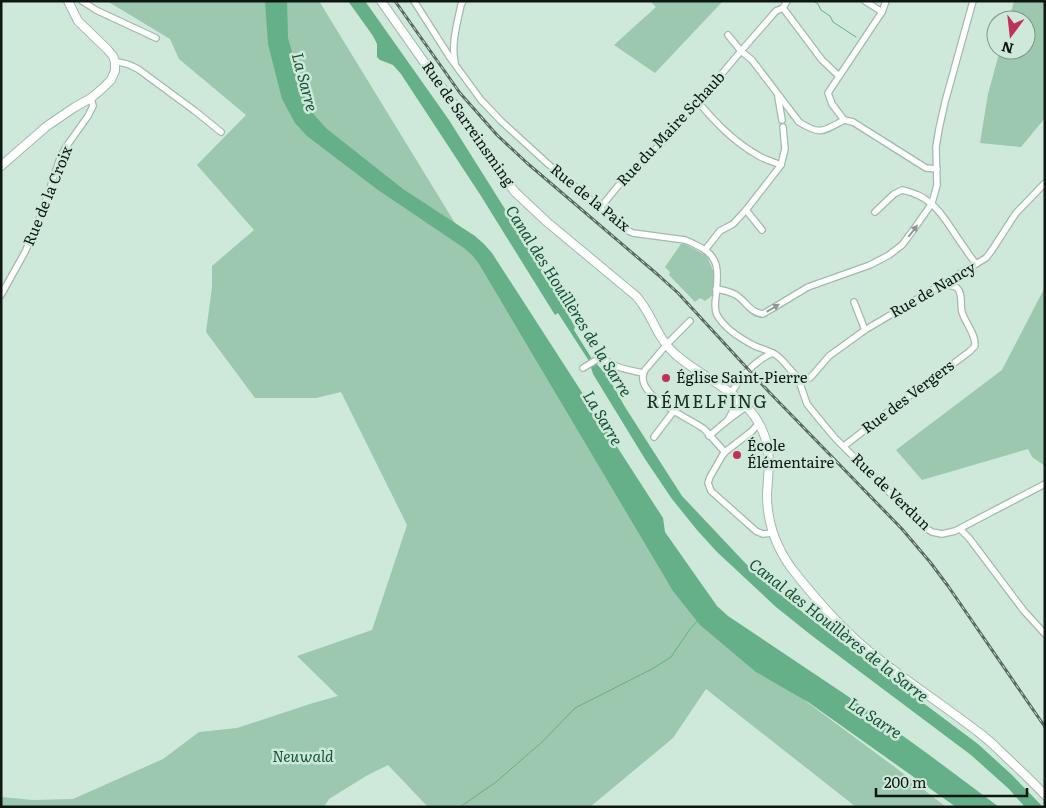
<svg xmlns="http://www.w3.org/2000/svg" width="1046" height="808" font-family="Literata,serif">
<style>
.green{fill:#9bc8ae}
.water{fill:#65b088}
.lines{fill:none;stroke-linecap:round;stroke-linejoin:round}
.stream{stroke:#65b088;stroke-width:1}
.street-casing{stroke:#a0baab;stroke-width:8}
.secondary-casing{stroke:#a0baab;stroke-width:10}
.street{stroke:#fff;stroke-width:5.5}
.secondary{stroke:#fff;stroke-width:8}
.rail-casing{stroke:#596960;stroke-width:3}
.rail{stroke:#cee9d9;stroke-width:1;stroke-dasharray:4;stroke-linecap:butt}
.oneway{fill:#939794}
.poi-dot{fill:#c03159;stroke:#cee9d9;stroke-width:2}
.labels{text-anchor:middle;stroke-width:5;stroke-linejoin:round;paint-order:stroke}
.street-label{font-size:15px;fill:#0e1712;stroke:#cee9d9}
.poi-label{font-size:15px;fill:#0e1712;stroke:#cee9d9;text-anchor:start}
.park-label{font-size:15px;font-style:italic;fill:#1a5438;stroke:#cee9d9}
.water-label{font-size:16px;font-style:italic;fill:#185237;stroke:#cee9d9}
.quarter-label{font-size:18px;letter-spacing:1px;fill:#1b3025;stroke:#cee9d9}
</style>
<rect width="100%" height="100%" fill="#cee9d9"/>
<g class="green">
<path d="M107,1H319L507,308L677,593L807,702L896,768L946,807H856L706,689L673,738L590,807H428L388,765L366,776L329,799L324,807H1V797L33,800L73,799L163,759L199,732L237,728L313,703L338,696L297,656L372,630L407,525L341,392L316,398H255L206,332L212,287V266L254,230L197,165L246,115L179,59L170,39Z"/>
<path d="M650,1H723L655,73L614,45L656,7Z"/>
<path d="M1014,1H1045V118L1021,147L980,143L988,94L1000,50H1026V20H1009Z"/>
<path d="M681,244H685L707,256L714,273L713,295L705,301L700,298L695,302L669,275L670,272L665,267Z"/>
<path d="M1045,287V466L1032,457L1028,449L922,480L896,450L1002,370Z"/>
</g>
<g class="water">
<path d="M265,1H287L288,38L308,108L327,129L403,189L475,236L484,244L492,253L663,518L665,532L717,606L728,616L849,697L928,754L999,807H956L808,702L756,672L700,625L673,591L479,264L473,256L464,248L378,190L307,136L295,123L282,99L268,44Z"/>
<path d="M348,1H365L449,120L569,311V316L575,327L574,330L592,359L607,375L625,407L682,496L749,567L772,588L819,625L978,744L1012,775L1043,807H1025L1009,789L971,755L811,635L776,607L717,552L697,530L672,499L645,459L593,374L589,361L558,313L555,315L481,196L401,74L393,65L380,60L377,57V44L373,36Z"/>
</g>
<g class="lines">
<g class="stream">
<path d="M813,1L818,4L821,10L830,16L833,22L856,37"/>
<path d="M460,807L496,782L542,742L575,708L652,669L671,657L690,629L698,620"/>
</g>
<g class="street-casing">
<g id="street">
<path d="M82,1L96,10L156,38"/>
<path d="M414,1L451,59L481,100L501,121L547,163L626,230L633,233L685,240C691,242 696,245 702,248C722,260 717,276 716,296C715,302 714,309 717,315C725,329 741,339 755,346C762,349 770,351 776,355C787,362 793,378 805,380"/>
<path d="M865,1L882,12"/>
<path d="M783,8L822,60L839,76"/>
<path d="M728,35L741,51L752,60L799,122C821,136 823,131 844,120"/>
<path d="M115,62C124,62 131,65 138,69L195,111L221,132"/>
<path d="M455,63C451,44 457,24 461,5L463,1"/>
<path d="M778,97L782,120"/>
<path d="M698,102C717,124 734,142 759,156C766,160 774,162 781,165"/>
<path d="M844,120L832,104L828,93L882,12L886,1"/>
<path d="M844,120L853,122L926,168L937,169"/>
<path d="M600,208L618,186L653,152L698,102L741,51L776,11L783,8L787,1"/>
<path d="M746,210L762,230"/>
<path d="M875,212L894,194L902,190C927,195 938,208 951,228C959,240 967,252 976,264"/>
<path d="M705,250L720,231L733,224L746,210L781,165L785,149L783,127"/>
<path d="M716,289C722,290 731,292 736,295C746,301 750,313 763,314L808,287L870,265L889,255L902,245L914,229L930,206L932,203L937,185L936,147L939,129L945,102L973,1"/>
<path d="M1,295L25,252L41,215L60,158L66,147L88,116L93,106L91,98"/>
<path d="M854,302L865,330"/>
<path d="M690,321L668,343L645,370C631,395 690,418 704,429C711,436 718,445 725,452"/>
<path d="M583,368L601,357C612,367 628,370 643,373"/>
<path d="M798,378L807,404L824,425L836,439L924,527L932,532L942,534L955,531L1045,484"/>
<path d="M805,380L811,377L829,356L865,330L986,258L992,250L1016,213L1045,183"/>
<path d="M731,393C741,377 755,360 773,353"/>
<path d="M739,399L728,420L747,406"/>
<path d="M759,423L752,431L725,452L722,456L710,477L708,483L711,491L756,531L763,534L773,533"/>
<path d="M709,436L728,420"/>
<path d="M654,437L673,412"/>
<path d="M844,446L893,408L969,352L975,346C976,334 965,323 962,312C960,305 963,293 957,288C954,285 946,285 942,284"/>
<path d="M960,529L969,538L1024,611L1045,634"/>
</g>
</g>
<g class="secondary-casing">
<g id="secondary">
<path d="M381,1L467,123L502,175L515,192L547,222L636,296C652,313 656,337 674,353C703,380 747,392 763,432C772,452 768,473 767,495C767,522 776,547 792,569C814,597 842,629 870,652C906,681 945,706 982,735C990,741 997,748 1004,755C1018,768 1032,781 1045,795"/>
<path d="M1,166L47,126L75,107L91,98L103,88L111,80L115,71V62L113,56L107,49L78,21L68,1"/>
</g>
</g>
<use href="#street" class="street"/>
<use href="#secondary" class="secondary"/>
<g class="rail-casing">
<path id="rail" d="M395,1L460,93L497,135L527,163L657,274L678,293L770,393L902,529L930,562L948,586L1045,727"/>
</g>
<use href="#rail" class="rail"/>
</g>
<defs><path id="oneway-solid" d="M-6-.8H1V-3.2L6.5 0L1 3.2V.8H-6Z" transform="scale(1.25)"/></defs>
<g class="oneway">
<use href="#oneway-solid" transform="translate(913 231) rotate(-52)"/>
<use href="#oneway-solid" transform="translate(773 308) rotate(-31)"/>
</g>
<g class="poi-dot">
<circle cx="666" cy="378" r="5"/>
<circle cx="737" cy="455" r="5"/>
</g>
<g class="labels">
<g class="street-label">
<text transform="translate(468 124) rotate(55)" y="5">Rue de Sarreinsming</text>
<text transform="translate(671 129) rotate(-47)" y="5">Rue du Maire Schaub</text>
<text transform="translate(48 196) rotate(-68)" y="5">Rue de la Croix</text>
<text transform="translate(590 198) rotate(39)" y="5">Rue de la Paix</text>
<text transform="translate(933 290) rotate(-30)" y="5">Rue de Nancy</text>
<text transform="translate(908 397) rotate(-37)" y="5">Rue des Vergers</text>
<text transform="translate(891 492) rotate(44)" y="5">Rue de Verdun</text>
</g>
<g class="poi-label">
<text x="676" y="383">Église Saint-Pierre</text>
<text x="747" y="451">École<tspan x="747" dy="17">Élémentaire</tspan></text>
</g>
<g class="park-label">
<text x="303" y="762">Neuwald</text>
</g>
<g class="water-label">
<text transform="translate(305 82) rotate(75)" y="6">La Sarre</text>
<text transform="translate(569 301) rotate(58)" y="6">Canal des Houillères de la Sarre</text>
<text transform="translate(603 418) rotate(59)" y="6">La Sarre</text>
<text transform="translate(839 630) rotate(38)" y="6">Canal des Houillères de la Sarre</text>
<text transform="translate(875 718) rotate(33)" y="6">La Sarre</text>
</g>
<g class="quarter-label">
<text x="707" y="408">RÉMELFING</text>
</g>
</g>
<rect width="1046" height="808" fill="none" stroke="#0e1712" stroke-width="5"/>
<g transform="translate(1011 35) rotate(195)"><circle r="24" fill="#cee9d9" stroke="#819589"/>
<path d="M0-4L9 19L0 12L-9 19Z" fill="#c03159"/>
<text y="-8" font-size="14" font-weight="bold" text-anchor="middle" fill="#0e1712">N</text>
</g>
<path d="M876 788v8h151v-8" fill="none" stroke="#0e1712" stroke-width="2.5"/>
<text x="884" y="788" font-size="15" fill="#0e1712" stroke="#cee9d9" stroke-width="4" paint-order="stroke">200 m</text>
</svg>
